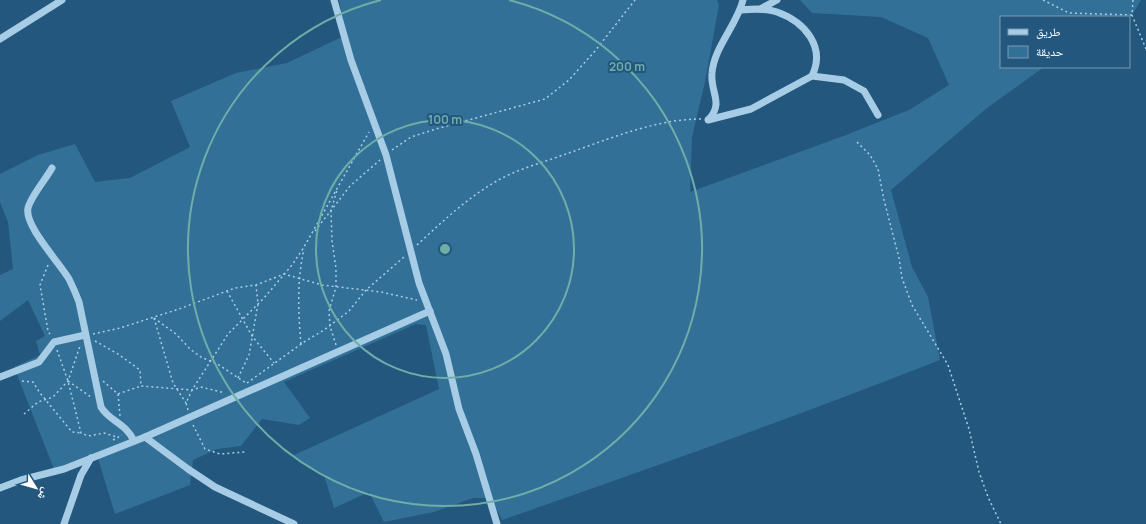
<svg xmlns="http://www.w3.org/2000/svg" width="1146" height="524" font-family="Manrope,'Noto Naskh Arabic',sans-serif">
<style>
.green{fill:#337098}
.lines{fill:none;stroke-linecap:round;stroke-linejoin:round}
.path{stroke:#a7cde6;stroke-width:1.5;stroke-dasharray:2 3;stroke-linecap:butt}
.minor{stroke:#a7cde6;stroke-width:7}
.ring{fill:none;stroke:#6fada8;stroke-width:2}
.centre{fill:#6fada8;stroke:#23577d;stroke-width:2}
.ring-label{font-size:12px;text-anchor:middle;font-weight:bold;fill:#6fada8;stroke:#23577d;stroke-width:4;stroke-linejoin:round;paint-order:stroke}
</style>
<rect width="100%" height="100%" fill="#23577d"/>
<path class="green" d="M339,0H717L719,5L705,82L692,137L690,192L846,135L909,110L949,85L928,38L881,17L812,13L800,0H1141L1132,15L1126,17H1001V67H1044L987,108L891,190L912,267L928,297L940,360C795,417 649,469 502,520L491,498H473L434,512L384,522L369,492L334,508L324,475L292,456L439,389L426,325L416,324L284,382L310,418L299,425L262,419L241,446L217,449L193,460L190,485L115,514L97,455L54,469L14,367L40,355L36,341L45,336L28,300L0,321V275L13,269L8,222L0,202V174L38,155L75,144L95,182L130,178L190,147L171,101L236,73L287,63L346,35Z"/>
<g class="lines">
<g class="path">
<path d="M1043,0L1069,13L1132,15"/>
<path d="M1133,0L1132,15L1146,49"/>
<path d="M857,142L870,155L878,169L884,200L899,258L902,278L912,305L948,365L969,429L979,472L988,497L1001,524"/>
<path d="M392,150L411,137L436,129L545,99L569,80L595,51L635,0"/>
<path d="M315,231L350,186L380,160"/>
<path d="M417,245C442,222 466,199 495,182C515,170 541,163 563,155C607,140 654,119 701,119"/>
<path d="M48,265L40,285L48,331L51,336"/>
<path d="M227,291L252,336L274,363"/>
<path d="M154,318L176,334L190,349L201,357L219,365L246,383"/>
<path d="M154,318L173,383L186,403"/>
<path d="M93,334L120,328L179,309L235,288L256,285L284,274L322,285L381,292L417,300"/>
<path d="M95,341L118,354L140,370L141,386L192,390L201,387L225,393"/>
<path d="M301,344C298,312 297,280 304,249"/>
<path d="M336,345L330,326L329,311L336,287V268L332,241L331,211L337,190"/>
<path d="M57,350L68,381L81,433L88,436L104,433L117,437"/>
<path d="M238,378L249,355L258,304L256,285"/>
<path d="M22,381L33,382L40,393L72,432L81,433"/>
<path d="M68,381L91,397"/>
<path d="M103,381L118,394L141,386"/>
<path d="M247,383L304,342L324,330L349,311L366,290L404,257"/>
<path d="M118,394L120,416"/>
<path d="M188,410L186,403L192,390L228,334L264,298L292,265L304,247L369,132"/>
<path d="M24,414L38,402L53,397L68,381L80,346"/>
<path d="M193,425L205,449L220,454L245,452"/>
<path d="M113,440L122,435"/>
</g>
<g class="minor">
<path d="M334,0L351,60L386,155L419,283L446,354L459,409L476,454L497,524"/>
<path d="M760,9L777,0"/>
<path d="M0,39L62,0"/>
<path d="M812,76L844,80L864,91L878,115"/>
<path d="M709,119C724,103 710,92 712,73C714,47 737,25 743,0"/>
<path d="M708,120L751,109L812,76C826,47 805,22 777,12C766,8 753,9 741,10"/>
<path d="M52,168C46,179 31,196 28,208C24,226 60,263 69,279C73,287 76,294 79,302L101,407C110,422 126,423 134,441"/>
<path d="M0,377L39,362L54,342L85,335"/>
<path d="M145,437L188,469L215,487L294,524"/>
<path d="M0,488L21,480L64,469L145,437L430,311"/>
<path d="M64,524L81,475L91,458"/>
</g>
</g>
<g class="ring">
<circle cx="445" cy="249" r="129"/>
<path d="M509 0A257 257 0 1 1 381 0"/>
</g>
<circle cx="445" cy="249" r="6" class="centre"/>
<g class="ring-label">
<text x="627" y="71">200 m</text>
<text x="445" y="124">100 m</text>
</g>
<rect x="1000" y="16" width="130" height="52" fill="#23577d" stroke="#7b9ab1"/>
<rect x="1008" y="29" width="20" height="6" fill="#a7cde6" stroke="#7b9ab1"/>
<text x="1036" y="36" font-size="12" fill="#ffffff">طريق</text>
<rect x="1008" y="46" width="20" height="12" fill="#337098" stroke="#7b9ab1"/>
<text x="1036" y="56" font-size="12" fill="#ffffff">حديقة</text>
<g transform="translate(36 488) rotate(127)" stroke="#23577d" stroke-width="3" paint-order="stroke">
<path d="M0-3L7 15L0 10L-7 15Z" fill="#ffffff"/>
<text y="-6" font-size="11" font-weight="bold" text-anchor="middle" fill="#ffffff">ش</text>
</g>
</svg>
